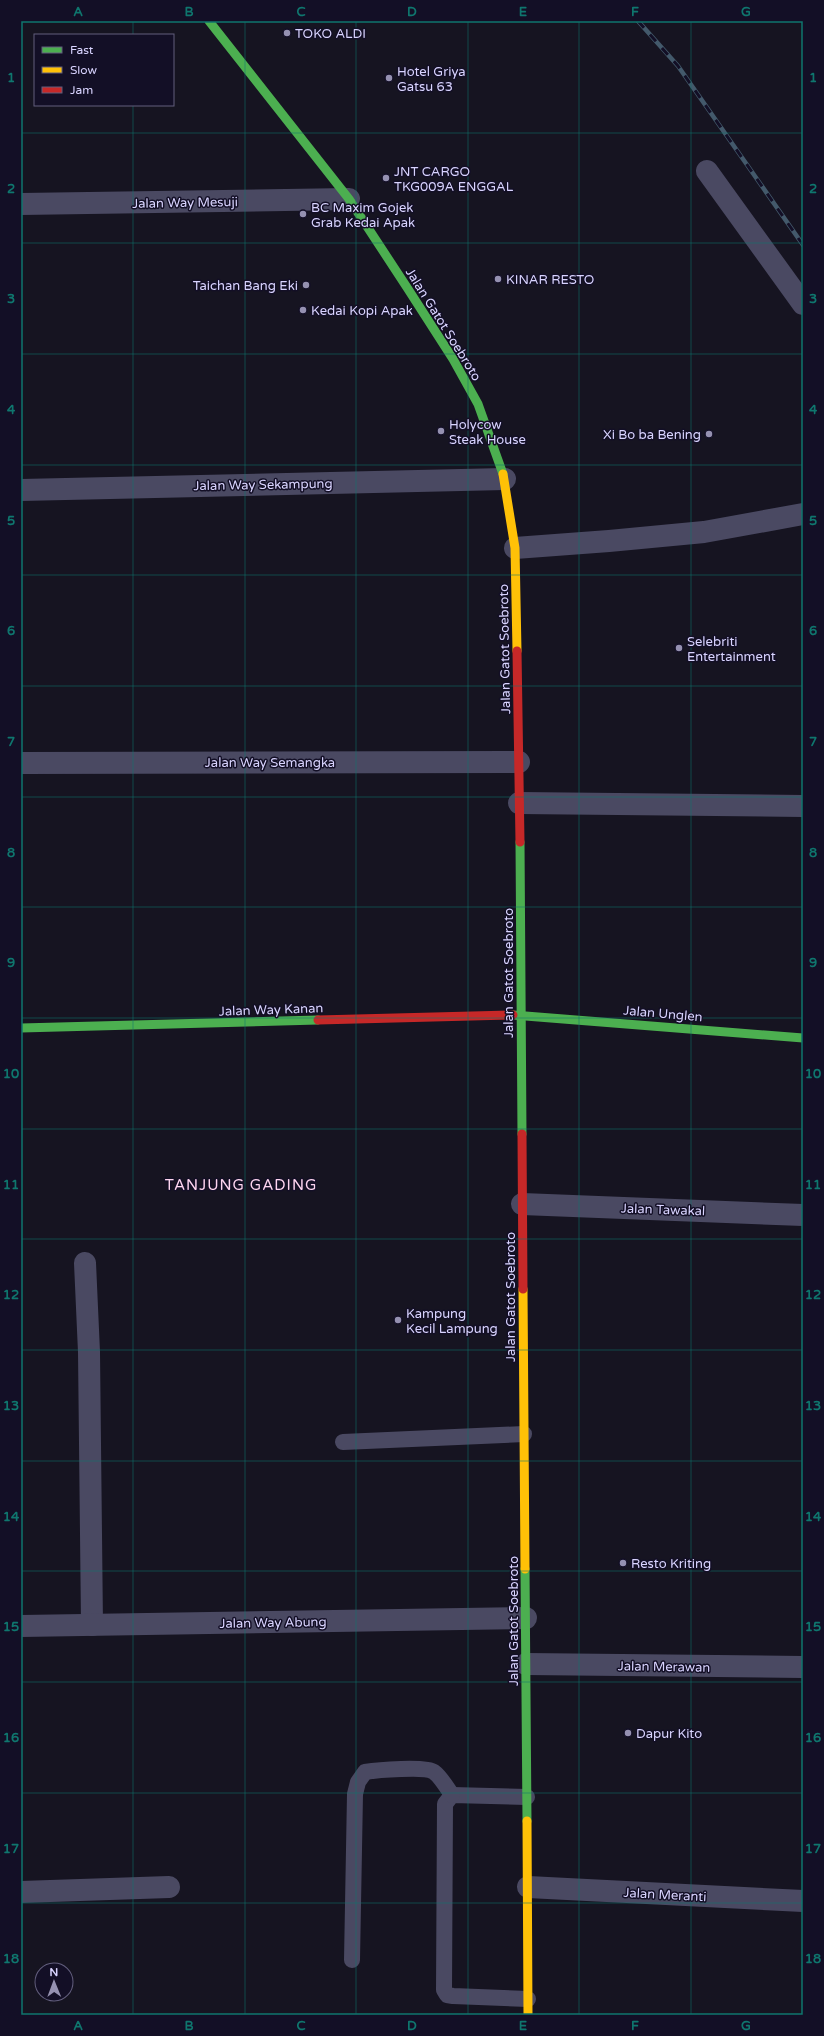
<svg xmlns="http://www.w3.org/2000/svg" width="824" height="2036" font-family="'Varela Round',sans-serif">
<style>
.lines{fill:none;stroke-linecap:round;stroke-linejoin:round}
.lane{stroke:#4a4962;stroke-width:16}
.street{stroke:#4a4962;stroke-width:22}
.fast{stroke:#4caf50;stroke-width:9}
.slow{stroke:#ffc107;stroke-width:9}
.jam{stroke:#c62828;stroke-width:9}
.rail-casing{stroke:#43596b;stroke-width:4.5}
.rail{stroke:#130f26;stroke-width:3;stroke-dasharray:9;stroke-linecap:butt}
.grid{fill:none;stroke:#0f766e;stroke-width:1;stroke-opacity:0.55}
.poi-dot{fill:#9591b1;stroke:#130f26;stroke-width:1.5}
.labels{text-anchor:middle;stroke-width:3;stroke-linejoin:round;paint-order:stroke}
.poi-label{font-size:13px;fill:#d9d4ff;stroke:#130f26;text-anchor:start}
.street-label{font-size:13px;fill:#d9d4ff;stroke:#130f26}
.quarter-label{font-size:15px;letter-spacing:1px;fill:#ffd6f0;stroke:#130f26}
.neatline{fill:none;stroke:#0f766e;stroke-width:1.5}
.grid-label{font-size:13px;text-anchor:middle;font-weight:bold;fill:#0f766e}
</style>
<rect width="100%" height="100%" fill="#161421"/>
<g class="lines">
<g class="lane">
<path d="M343,1442L524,1434"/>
<path d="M527,1797L452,1795L445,1804L444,1990L447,1995L453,1996L528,1999"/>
<path d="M352,1960L355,1794L358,1782L365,1772C377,1770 426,1766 434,1772C441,1777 447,1788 452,1795"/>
</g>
<g class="street">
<path d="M707,171L803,304"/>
<path d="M21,204L349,199"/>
<path d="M21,490L505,479"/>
<path d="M515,548L609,541L704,532L803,514"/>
<path d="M21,763L519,762"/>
<path d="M519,803L803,806"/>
<path d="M522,1204L803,1215"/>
<path d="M85,1263L89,1352L92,1625"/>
<path d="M21,1626L526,1618"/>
<path d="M526,1664L803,1667"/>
<path d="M528,1887L803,1901"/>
<path d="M21,1892L169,1887"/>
</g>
<g class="fast">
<path d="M209,21L349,199L408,289L453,359L478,404L503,474"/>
<path d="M520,842L522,1134"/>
<path d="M513,1015L803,1038"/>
<path d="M21,1028L318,1020"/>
<path d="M525,1569L527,1821"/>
</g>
<g class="slow">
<path d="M503,474L515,548L517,651"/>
<path d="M523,1289L525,1569"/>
<path d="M527,1821L528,2015"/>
</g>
<g class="jam">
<path d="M517,651L520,842"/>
<path d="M318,1020L513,1015"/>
<path d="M522,1134L523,1289"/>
</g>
<g class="rail-casing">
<path id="rail" d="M638,21L678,66L803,245"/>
</g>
<use href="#rail" class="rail"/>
</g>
<path class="grid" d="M133,21V35M245,21V2015M356,21V2015M468,21V2015M579,21V2015M691,21V2015M133,105V2015M21,133H803M21,243H803M21,354H803M21,465H803M21,575H803M21,686H803M21,797H803M21,907H803M21,1018H803M21,1129H803M21,1239H803M21,1350H803M21,1461H803M21,1571H803M21,1682H803M21,1793H803M21,1903H803"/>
<g class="poi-dot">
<circle cx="287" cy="33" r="4"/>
<circle cx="389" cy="78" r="4"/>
<circle cx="386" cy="178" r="4"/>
<circle cx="303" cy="214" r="4"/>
<circle cx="498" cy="279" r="4"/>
<circle cx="306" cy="285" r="4"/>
<circle cx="303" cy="310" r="4"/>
<circle cx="441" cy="431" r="4"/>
<circle cx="709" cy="434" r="4"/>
<circle cx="679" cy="648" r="4"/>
<circle cx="398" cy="1320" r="4"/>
<circle cx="623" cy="1563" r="4"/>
<circle cx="628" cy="1733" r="4"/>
</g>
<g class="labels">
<g class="poi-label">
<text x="295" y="38">TOKO ALDI</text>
<text x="397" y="76">Hotel Griya<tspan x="397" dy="15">Gatsu 63</tspan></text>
<text x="394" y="176">JNT CARGO<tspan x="394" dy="15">TKG009A ENGGAL</tspan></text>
<text x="311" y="212">BC Maxim Gojek<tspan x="311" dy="15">Grab Kedai Apak</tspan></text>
<text x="506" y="284">KINAR RESTO</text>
<text x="298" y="290" text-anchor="end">Taichan Bang Eki</text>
<text x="311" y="315">Kedai Kopi Apak</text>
<text x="449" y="429">Holycow<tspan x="449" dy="15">Steak House</tspan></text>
<text x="701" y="439" text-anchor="end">Xi Bo ba Bening</text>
<text x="687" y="646">Selebriti<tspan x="687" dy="15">Entertainment</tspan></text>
<text x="406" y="1318">Kampung<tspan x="406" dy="15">Kecil Lampung</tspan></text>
<text x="631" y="1568">Resto Kriting</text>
<text x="636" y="1738">Dapur Kito</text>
</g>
<g class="street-label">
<text transform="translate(185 202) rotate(-1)" y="5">Jalan Way Mesuji</text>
<text transform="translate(444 324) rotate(58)" y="5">Jalan Gatot Soebroto</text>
<text transform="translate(263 484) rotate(-1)" y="5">Jalan Way Sekampung</text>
<text transform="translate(504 649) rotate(-91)" y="5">Jalan Gatot Soebroto</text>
<text x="270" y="767">Jalan Way Semangka</text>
<text transform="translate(508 973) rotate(-90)" y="5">Jalan Gatot Soebroto</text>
<text transform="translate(271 1009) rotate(-2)" y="5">Jalan Way Kanan</text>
<text transform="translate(663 1013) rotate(5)" y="5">Jalan Unglen</text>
<text transform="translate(663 1209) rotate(2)" y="5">Jalan Tawakal</text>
<text transform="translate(510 1297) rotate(-90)" y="5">Jalan Gatot Soebroto</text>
<text transform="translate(513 1621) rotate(-90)" y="5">Jalan Gatot Soebroto</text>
<text transform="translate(273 1622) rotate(-1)" y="5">Jalan Way Abung</text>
<text transform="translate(664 1666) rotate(1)" y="5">Jalan Merawan</text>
<text transform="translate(665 1894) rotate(3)" y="5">Jalan Meranti</text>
</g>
<g class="quarter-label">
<text x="241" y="1190">TANJUNG GADING</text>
</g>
</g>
<rect width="824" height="2036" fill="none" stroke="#130f26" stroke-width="44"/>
<rect x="34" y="34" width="140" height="72" fill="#130f26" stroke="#625e7d"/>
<rect x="42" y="47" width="20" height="6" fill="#4caf50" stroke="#625e7d"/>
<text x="70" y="54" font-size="12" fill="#d9d4ff">Fast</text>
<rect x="42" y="67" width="20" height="6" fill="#ffc107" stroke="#625e7d"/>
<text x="70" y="74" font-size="12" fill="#d9d4ff">Slow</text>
<rect x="42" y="87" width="20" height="6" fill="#c62828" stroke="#625e7d"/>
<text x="70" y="94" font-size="12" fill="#d9d4ff">Jam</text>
<g transform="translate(54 1982) rotate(359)"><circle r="19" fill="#130f26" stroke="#625e7d"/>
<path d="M0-3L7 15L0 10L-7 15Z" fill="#9591b1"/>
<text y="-6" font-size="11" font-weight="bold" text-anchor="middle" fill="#d9d4ff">N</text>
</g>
<rect x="22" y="22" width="780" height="1992" class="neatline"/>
<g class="grid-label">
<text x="78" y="16">A</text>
<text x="189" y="16">B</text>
<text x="301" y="16">C</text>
<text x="412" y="16">D</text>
<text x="523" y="16">E</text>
<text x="635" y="16">F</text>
<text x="746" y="16">G</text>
<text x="11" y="82">1</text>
<text x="813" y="82">1</text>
<text x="11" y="193">2</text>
<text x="813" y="193">2</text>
<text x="11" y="303">3</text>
<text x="813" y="303">3</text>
<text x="11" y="414">4</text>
<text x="813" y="414">4</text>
<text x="11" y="525">5</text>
<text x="813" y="525">5</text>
<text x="11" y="635">6</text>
<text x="813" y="635">6</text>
<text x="11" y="746">7</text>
<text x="813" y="746">7</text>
<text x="11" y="857">8</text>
<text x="813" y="857">8</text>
<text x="11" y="967">9</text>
<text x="813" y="967">9</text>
<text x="11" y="1078">10</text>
<text x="813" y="1078">10</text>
<text x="11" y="1189">11</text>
<text x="813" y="1189">11</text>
<text x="11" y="1299">12</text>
<text x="813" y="1299">12</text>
<text x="11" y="1410">13</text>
<text x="813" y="1410">13</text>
<text x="11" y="1521">14</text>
<text x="813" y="1521">14</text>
<text x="11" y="1631">15</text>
<text x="813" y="1631">15</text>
<text x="11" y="1742">16</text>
<text x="813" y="1742">16</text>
<text x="11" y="1853">17</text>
<text x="813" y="1853">17</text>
<text x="11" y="1963">18</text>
<text x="813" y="1963">18</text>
<text x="78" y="2030">A</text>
<text x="189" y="2030">B</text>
<text x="301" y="2030">C</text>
<text x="412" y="2030">D</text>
<text x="523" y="2030">E</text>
<text x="635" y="2030">F</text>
<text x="746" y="2030">G</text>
</g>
</svg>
